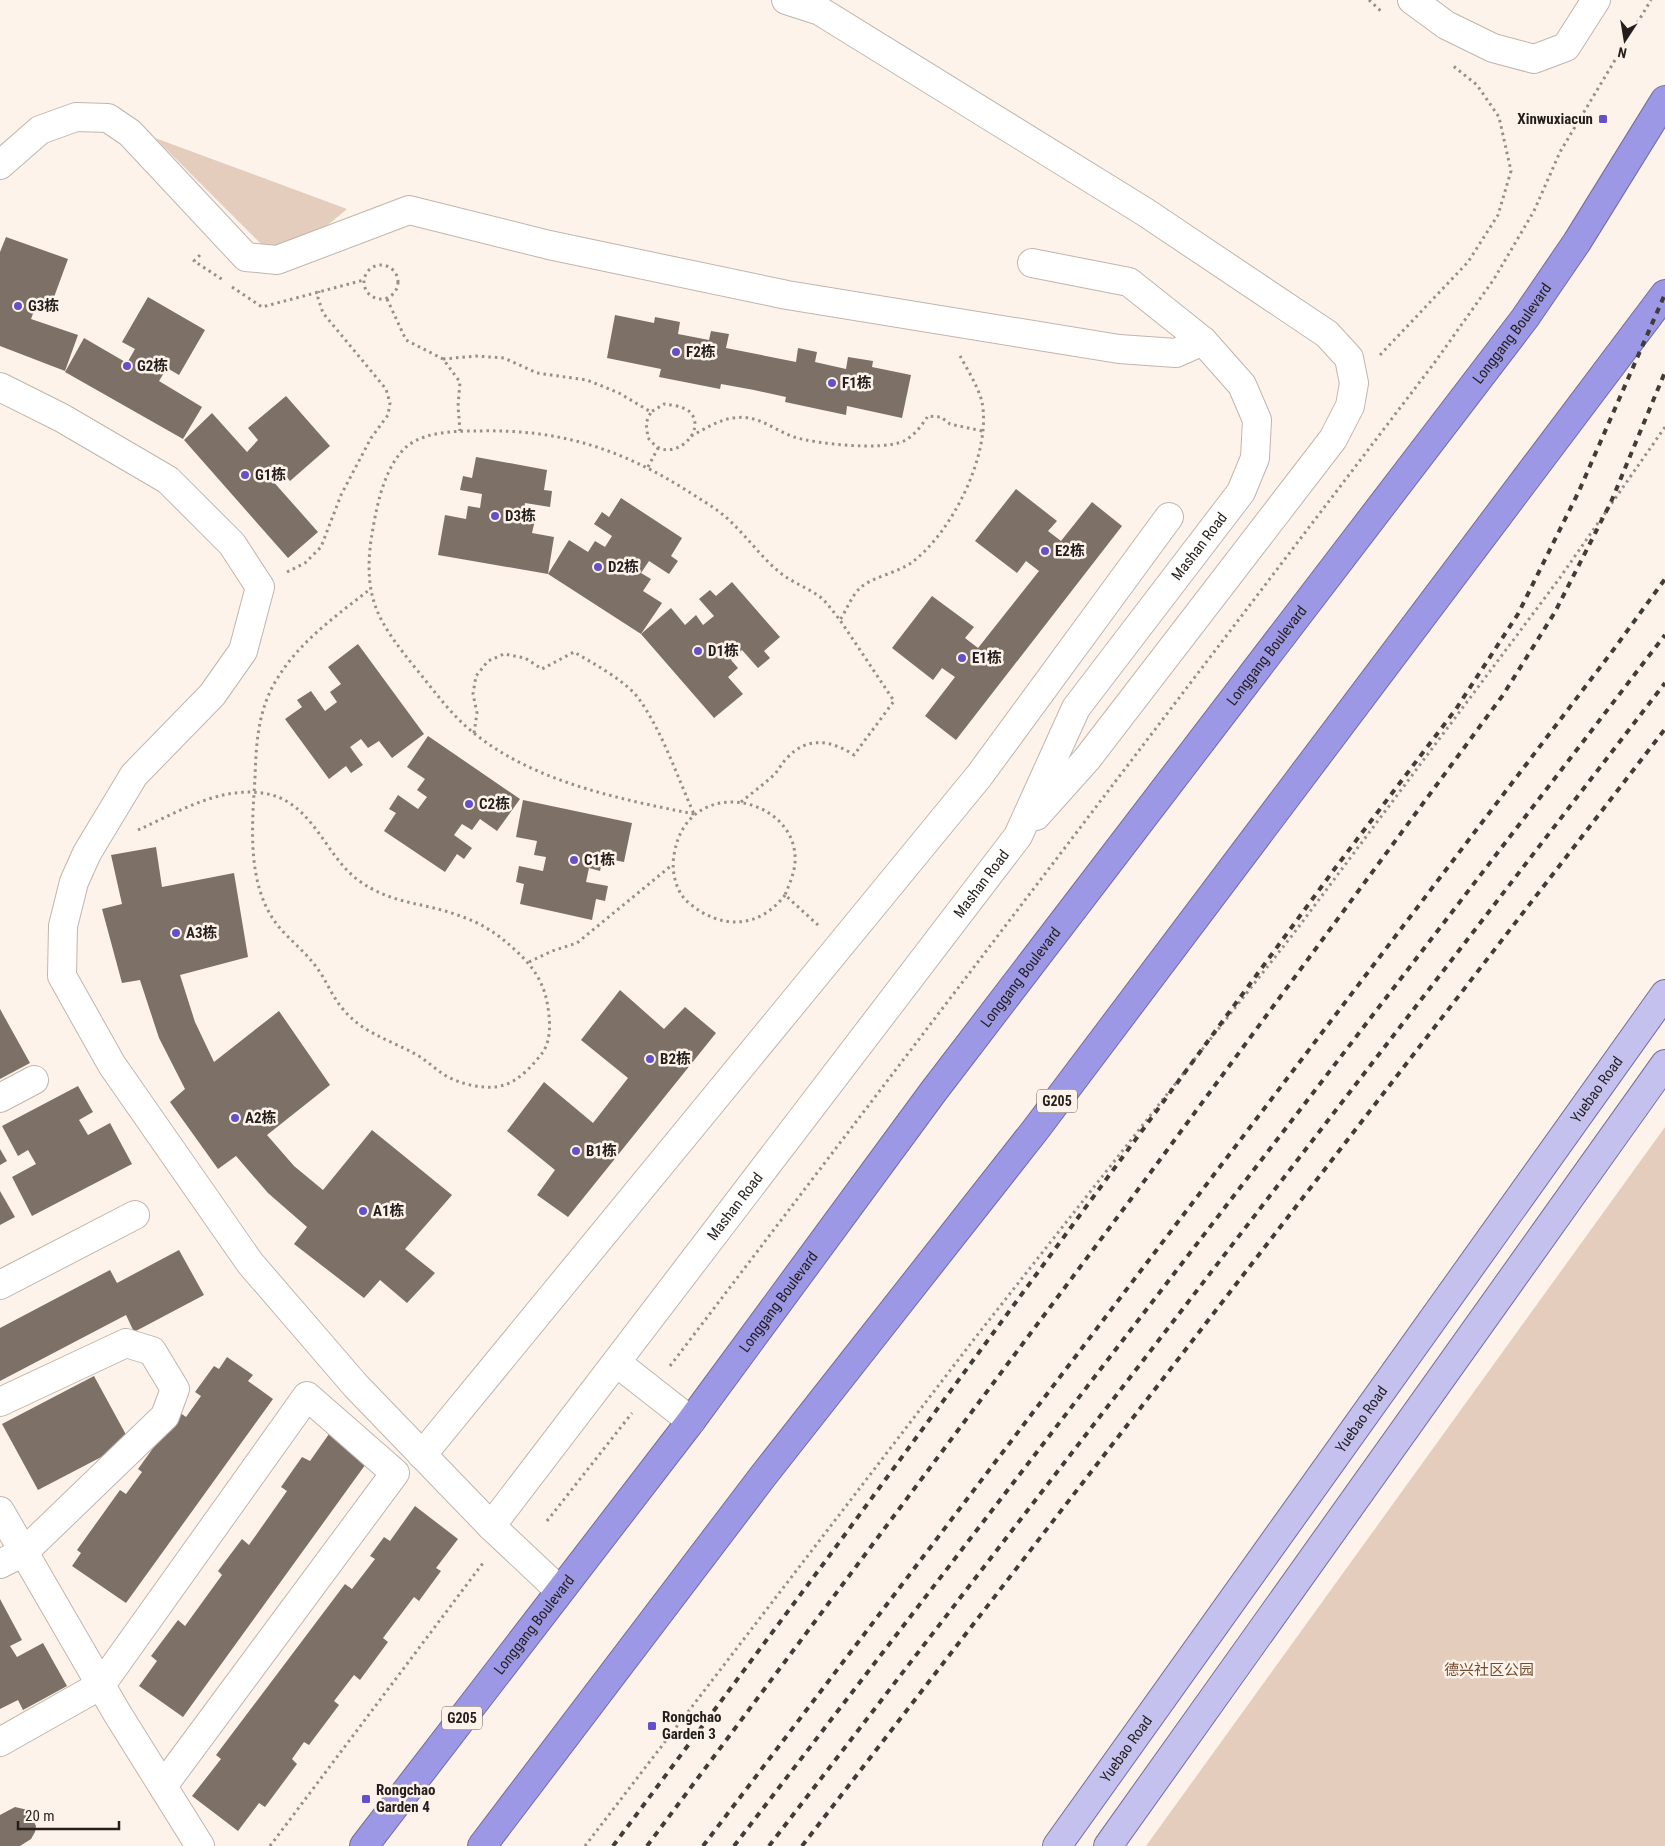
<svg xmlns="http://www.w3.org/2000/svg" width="1665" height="1846" font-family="'Roboto Condensed','Noto Sans SC',sans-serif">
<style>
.green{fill:#e4cdbc}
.building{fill:#7c7067}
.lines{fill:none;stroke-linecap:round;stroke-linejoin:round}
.minor-casing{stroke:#c1b5ab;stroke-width:30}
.major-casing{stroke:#726e9f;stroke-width:30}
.highway-casing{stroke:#726e9f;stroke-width:30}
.path{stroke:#978f8a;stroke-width:3;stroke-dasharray:2.5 4;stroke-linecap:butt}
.minor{stroke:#fff;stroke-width:28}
.major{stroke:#c4c1ef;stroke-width:28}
.highway{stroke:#9c98e5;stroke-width:28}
.rail{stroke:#423c38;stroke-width:4;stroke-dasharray:6 6;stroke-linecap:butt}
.poi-dot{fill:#6450c9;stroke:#fef3eb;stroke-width:2}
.labels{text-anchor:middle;stroke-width:5;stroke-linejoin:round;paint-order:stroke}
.shield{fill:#fef3eb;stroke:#655f5a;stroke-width:1}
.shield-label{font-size:14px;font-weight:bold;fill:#241f1c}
.poi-label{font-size:15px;font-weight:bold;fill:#241f1c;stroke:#fef3eb;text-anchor:start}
.street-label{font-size:15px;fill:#241f1c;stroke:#fef3eb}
.park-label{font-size:15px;fill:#744d2e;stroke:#fef3eb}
</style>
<rect width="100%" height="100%" fill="#fef3eb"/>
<g class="green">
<path d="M155,138L347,209L281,264Z"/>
<path d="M1665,1127V1846H1146Z"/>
</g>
<g class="building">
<path d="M6,237L68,259L50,308L37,303L31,319L78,335L65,371L0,346V252Z"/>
<path d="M148,297L205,330L179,375L167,368L159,381L202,407L183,439L65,372L84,338L127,363L135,349L122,342Z"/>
<path d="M615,315L654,323L655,317L680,322L678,334L709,340L711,331L729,334L726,348L796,362L798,348L817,352L815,362L846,369L848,357L873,361L872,367L911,375L902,418L847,406L846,415L785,402L786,397L754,390L721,384L720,389L659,377L661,369L607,358Z"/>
<path d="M286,396L330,446L290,481L281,470L271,479L318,532L288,558L184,440L212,413L247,452L258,440L248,428Z"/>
<path d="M476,457L547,470L544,490L552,491L550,507L525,503L523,518L535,520L532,533L554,537L548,574L569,540L588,552L595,541L605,547L612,536L594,524L602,512L609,517L621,498L682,538L671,556L678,561L669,574L649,561L641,573L651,579L643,591L662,603L641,634L548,574L438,555L445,515L466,519L468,506L480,508L482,494L460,490L463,476L472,478Z"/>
<path d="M1016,489L1057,521L1048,531L1061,541L1092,502L1122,526L956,740L925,716L955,677L942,668L933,680L892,648L932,596L974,627L965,638L978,648L1039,571L1026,561L1017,573L975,541Z"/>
<path d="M732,582L780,637L764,651L770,658L758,668L742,650L731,660L738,668L728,677L743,694L714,718L641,634L671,608L685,625L696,615L703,625L714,616L699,599L710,590L716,596Z"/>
<path d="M358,644L424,734L392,758L379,741L368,748L361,739L350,747L363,765L351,773L346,766L329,779L285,719L302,707L297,700L311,691L325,711L337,702L330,692L341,684L328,667Z"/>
<path d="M428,736L520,799L497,831L480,819L472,830L462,824L454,835L472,848L464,859L457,854L445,872L384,831L396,813L389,809L398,795L418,809L427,797L417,790L425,779L407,767Z"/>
<path d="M523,800L632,823L624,862L603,858L600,871L589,868L586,882L608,886L605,901L596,899L592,920L520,904L524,884L516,882L519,866L543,871L546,857L534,855L537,841L516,837Z"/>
<path d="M156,847L162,887L234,873L248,957L180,975L195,1022L214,1062L279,1011L330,1085L267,1135L294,1166L323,1190L372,1130L452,1195L405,1249L435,1273L407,1303L380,1280L364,1298L294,1244L307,1227L268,1193L236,1156L218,1169L170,1102L185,1089L159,1038L140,980L122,983L102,909L122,904L111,855Z"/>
<path d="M620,990L664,1029L685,1007L716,1033L568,1217L537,1195L555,1170L507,1131L544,1082L593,1123L628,1078L581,1040Z"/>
<path d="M0,1009L30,1063L0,1079Z"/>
<path d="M78,1086L93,1112L79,1120L88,1135L110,1123L132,1164L32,1216L12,1177L36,1164L28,1150L18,1156L2,1126Z"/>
<path d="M0,1149L7,1161L0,1165Z"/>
<path d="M0,1191L15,1217L0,1225Z"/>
<path d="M179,1250L204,1295L134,1332L126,1315L0,1381V1328L110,1270L117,1283Z"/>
<path d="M227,1357L253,1375L248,1381L273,1399L126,1603L72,1566L81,1553L77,1550L120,1490L126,1494L142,1472L138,1469L179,1412L186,1417L201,1396L195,1392L214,1366L219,1369Z"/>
<path d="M94,1376L130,1442L38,1490L2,1424Z"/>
<path d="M329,1434L368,1461L183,1717L139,1686L157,1661L151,1656L178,1620L185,1626L222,1575L218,1571L242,1539L249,1545L287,1491L281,1487L302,1457L310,1461Z"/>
<path d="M415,1506L458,1539L436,1568L441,1571L419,1601L414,1597L383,1638L388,1642L360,1680L354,1675L334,1701L339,1705L309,1745L304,1742L292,1759L297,1764L265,1807L259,1803L238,1831L192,1796L221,1759L216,1755L345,1584L352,1589L375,1559L370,1556L384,1537L390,1541Z"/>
<path d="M0,1599L22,1640L10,1646L17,1657L43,1643L67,1686L23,1710L18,1700L0,1709Z"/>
<path d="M15,1807L28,1810L36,1826L35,1832L31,1839L20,1846H0V1815Z"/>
</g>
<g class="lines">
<g class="minor-casing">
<g id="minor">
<path d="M786,0L820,11L1145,212L1327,334L1349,358L1354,383L1350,406L1333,439L1087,759L1036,816"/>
<path d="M1412,0L1446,25L1493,48L1534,59L1566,47L1596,0"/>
<path d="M0,165L40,130L76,117L108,118L130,133L246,257L277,260L409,210L549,245L787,295L1119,349L1176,353L1203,341"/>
<path d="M0,387L62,418L168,480L232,544L260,587L243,651L212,695L134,775L87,853L74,882L63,926L62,976L112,1065L250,1263L356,1386L491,1526L559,1590"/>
<path d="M0,1098L34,1080"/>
<path d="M0,1285L135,1215"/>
<path d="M617,1363L691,1421"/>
<path d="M0,1402L126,1343L152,1351L175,1389L165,1416L24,1552L0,1564"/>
<path d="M422,1455L979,776L1169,517"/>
<path d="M0,1511L117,1713L200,1846"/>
<path id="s1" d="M491,1526L1018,836L1076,708L1241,492L1255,458L1257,420L1242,385L1203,341L1129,282L1032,263"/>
<path d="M0,1742L101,1685L307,1396L395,1473L163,1786"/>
</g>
</g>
<g class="major-casing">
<g id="major">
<path id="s2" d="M1057,1846L1665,994"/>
<path d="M1108,1846L1665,1064"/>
</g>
</g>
<g class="highway-casing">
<g id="highway">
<path id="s3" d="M364,1846L691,1421L933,1092L1525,318L1577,242L1665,100"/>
<path d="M482,1846L763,1476L1036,1129L1665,294"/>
</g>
</g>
<g class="path">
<path d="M1369,0L1383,13"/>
<path d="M200,255L194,261L223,280"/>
<circle cx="381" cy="282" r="17"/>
<path d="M232,287L262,307L364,280"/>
<path d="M387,299L406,340L443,359L460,382L458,406L460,431"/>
<path d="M1380,355L1468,262L1498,215L1511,171L1499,117L1477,85L1452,65"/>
<path d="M443,359L476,356L504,358L537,373L587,380L619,393L651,412L664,404C672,405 683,406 690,412C706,429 680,457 659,448C655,446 651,441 648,438L646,423L651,412"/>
<path d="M691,436C705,429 718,420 733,418C759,414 773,430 794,437C816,444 883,451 904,441C914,436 922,425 928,416L941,417L950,424L982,431"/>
<path d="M648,467L658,448"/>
<path d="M287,572L305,563L321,547L341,495L371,438L388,415L390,403L386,389L323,313L318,298L319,291"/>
<path d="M474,733L477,713L473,694L476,676L488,661L504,654L525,658L542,669L574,652C594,664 625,680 639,699C663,733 677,776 694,814"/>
<path d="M741,802C752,793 764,784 775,774C779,769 782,763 787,758C807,736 831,740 854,755L894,701L840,620"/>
<path d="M694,814C619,799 535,782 475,734C452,716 435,692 417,670C380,624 363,601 371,540C376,510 382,473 403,450C421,431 455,431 479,431C558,429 619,448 686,490C698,498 711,505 722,514C743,531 758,554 778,571C791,582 806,587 819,596C827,602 834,613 840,620C846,611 852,595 860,588C872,577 897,573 911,563C952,533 992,453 982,402C978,386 967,369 959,354"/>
<path d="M138,830C180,811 225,783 272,795C314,807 326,856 358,880C392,905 424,902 460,916C481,923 498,934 514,949C530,963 543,980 547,1002C550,1018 552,1038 543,1052C534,1064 519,1081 504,1085C487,1091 458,1084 443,1074C434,1068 426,1060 417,1055C389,1039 363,1034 342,1008C331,995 325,977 314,964C304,951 290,940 279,927C246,887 252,826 255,778C256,744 258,709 277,679C299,642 336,616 369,590"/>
<path d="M785,895C759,929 721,930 689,903C676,893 671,871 674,855C687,771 800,797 795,863C794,874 789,885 785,895L818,925"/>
<path d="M529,962L552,951L577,943L672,865"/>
<path d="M670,1366L1435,362L1494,279L1534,211L1560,152L1651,0"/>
<path d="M547,1521L632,1413"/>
<path d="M270,1846L483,1563"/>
<path d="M585,1846L975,1338L1294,933L1559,579L1665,427"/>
</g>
<use href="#minor" class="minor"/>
<use href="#major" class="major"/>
<use href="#highway" class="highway"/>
<g class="rail">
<path d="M613,1846L824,1563L1336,867L1456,709L1518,614L1579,491L1665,294"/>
<path d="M647,1846L1131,1199L1503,695L1555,612L1611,502L1665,372"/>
<path d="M703,1846L1614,649L1665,579"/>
<path d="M734,1846L1665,635"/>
<path d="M769,1846L1665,683"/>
<path d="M802,1846L1665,729"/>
</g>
</g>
<g class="poi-dot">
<rect x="1598" y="114" width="10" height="10" rx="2.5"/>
<circle cx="18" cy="306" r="5"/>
<circle cx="676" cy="352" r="5"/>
<circle cx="127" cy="366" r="5"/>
<circle cx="832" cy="383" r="5"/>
<circle cx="245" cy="475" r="5"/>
<circle cx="495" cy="516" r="5"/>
<circle cx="1045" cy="551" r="5"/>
<circle cx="598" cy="567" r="5"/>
<circle cx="698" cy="651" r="5"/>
<circle cx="962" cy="658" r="5"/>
<circle cx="469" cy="804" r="5"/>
<circle cx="574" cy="860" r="5"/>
<circle cx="176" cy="933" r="5"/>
<circle cx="650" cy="1059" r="5"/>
<circle cx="235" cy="1118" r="5"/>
<circle cx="576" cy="1151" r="5"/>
<circle cx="363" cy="1211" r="5"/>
<rect x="647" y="1721" width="10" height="10" rx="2.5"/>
<rect x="361" y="1794" width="10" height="10" rx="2.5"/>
</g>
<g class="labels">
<g class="shield">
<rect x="1037" y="1089.5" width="40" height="23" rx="4"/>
<rect x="442" y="1706.5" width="40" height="23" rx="4"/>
</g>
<g class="shield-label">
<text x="1057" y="1106">G205</text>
<text x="462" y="1723">G205</text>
</g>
<g class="poi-label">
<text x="1593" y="124" text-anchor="end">Xinwuxiacun</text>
<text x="28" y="311">G3栋</text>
<text x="686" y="357">F2栋</text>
<text x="137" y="371">G2栋</text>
<text x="842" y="388">F1栋</text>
<text x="255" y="480">G1栋</text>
<text x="505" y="521">D3栋</text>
<text x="1055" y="556">E2栋</text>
<text x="608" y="572">D2栋</text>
<text x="708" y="656">D1栋</text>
<text x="972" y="663">E1栋</text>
<text x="479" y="809">C2栋</text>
<text x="584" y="865">C1栋</text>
<text x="186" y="938">A3栋</text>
<text x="660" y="1064">B2栋</text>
<text x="245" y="1123">A2栋</text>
<text x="586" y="1156">B1栋</text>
<text x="373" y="1216">A1栋</text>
<text x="662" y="1722">Rongchao<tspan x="662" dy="17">Garden 3</tspan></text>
<text x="376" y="1795">Rongchao<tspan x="376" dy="17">Garden 4</tspan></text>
</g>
<g class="street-label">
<text dy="5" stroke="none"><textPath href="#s3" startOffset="1899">Longgang Boulevard</textPath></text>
<text dy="5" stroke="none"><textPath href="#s1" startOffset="1212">Mashan Road</textPath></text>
<text dy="5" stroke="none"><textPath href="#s3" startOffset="1494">Longgang Boulevard</textPath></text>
<text dy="5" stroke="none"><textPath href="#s1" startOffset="808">Mashan Road</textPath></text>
<text dy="5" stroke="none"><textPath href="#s3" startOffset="1089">Longgang Boulevard</textPath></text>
<text dy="5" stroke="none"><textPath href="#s2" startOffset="929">Yuebao Road</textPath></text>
<text dy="5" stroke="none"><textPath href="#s1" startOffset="402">Mashan Road</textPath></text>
<text dy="5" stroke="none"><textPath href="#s3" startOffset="684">Longgang Boulevard</textPath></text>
<text dy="5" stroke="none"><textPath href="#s2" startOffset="524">Yuebao Road</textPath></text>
<text dy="5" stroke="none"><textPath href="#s3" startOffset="279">Longgang Boulevard</textPath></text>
<text dy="5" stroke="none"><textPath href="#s2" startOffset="119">Yuebao Road</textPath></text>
</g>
<g class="park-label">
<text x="1489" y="1675">德兴社区公园</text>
</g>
</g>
<g transform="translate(1625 40) rotate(192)" stroke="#fef3eb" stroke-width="4" paint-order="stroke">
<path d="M0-4L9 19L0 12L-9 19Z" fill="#241f1c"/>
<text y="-8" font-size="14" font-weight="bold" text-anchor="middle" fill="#241f1c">N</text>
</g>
<path d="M18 1821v8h101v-8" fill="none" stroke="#241f1c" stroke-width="2.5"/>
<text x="25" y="1821" font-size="15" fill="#241f1c" stroke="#fef3eb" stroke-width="4" paint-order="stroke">20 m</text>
</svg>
